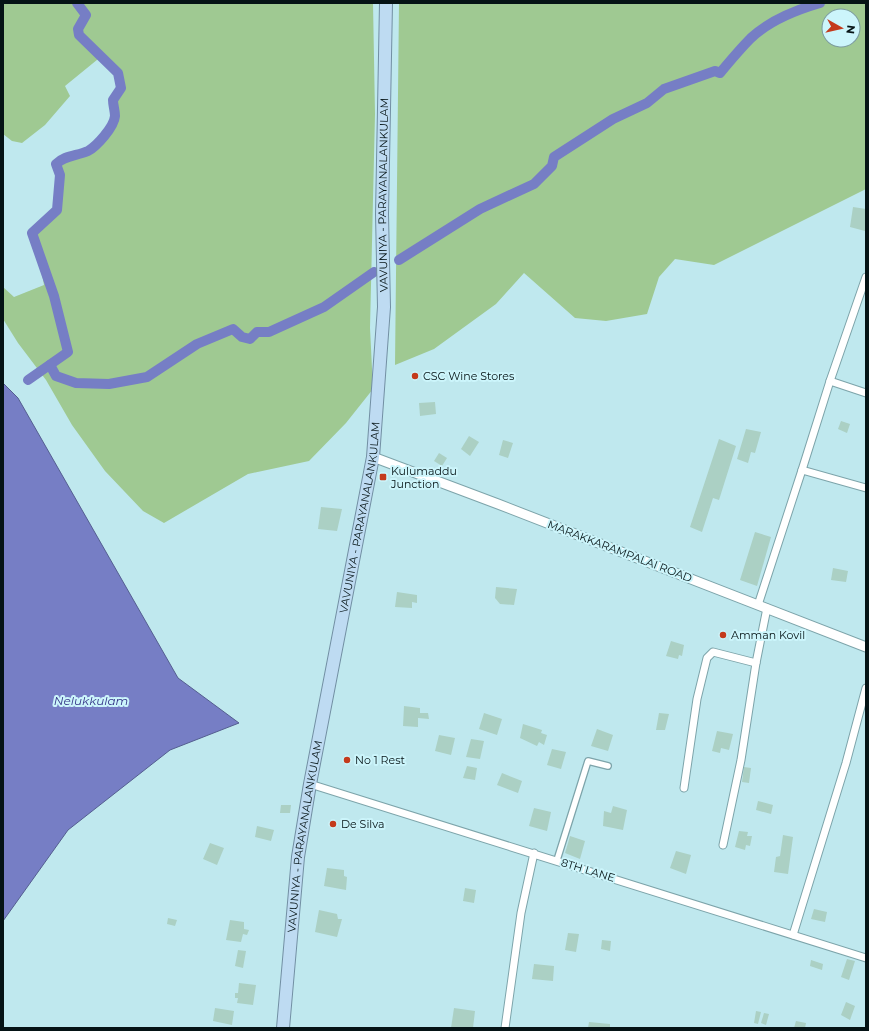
<svg xmlns="http://www.w3.org/2000/svg" width="869" height="1031" font-family="Montserrat,sans-serif">
<style>
.green{fill:#9fc992;fill-rule:evenodd}
.water{fill:#767ec5;stroke:#545e90}
.lines{fill:none;stroke-linecap:round;stroke-linejoin:round}
.canal{stroke:#767ec5;stroke-width:10}
.building{fill:#abd0c4}
.pedestrian-casing{stroke:#7da4aa;stroke-width:8}
.minor-casing{stroke:#7da4aa;stroke-width:9}
.tertiary-casing{stroke:#7da4aa;stroke-width:11}
.trunk-casing{stroke:#728fa3;stroke-width:14}
.pedestrian{stroke:#fff;stroke-width:5.5}
.minor{stroke:#fff;stroke-width:7}
.tertiary{stroke:#fff;stroke-width:9}
.trunk{stroke:#bedbf2;stroke-width:12}
.poi-dot{fill:#c43a1c;stroke:#ccf5fb;stroke-width:1.5}
.labels{text-anchor:middle;stroke-width:4;stroke-linejoin:round;paint-order:stroke}
.street-label{font-size:11px;fill:#051315;stroke:#ccf5fb}
.poi-label{font-size:11px;fill:#051315;stroke:#ccf5fb;text-anchor:start}
.water-label{font-size:12px;font-style:italic;fill:#343487;stroke:#ccf5fb}
</style>
<rect width="100%" height="100%" fill="#bfe8ee"/>
<g class="green">
<path d="M3,3H373L375,114L370,328L373,389L346,423L309,461L248,474L164,523L143,511L105,471L72,425L46,380L18,343L3,319V287L14,297L44,285L35,234L60,210L63,181L60,165L85,154L100,144L112,130L119,113L116,100L119,73L103,55L65,86L70,96L45,125L22,143L12,141L3,134Z"/>
<path d="M399,3H866V189L714,265L675,259L659,277L647,314L606,321L575,318L524,273L496,304L434,349L395,365ZM829,16H853V40H829Z"/>
</g>
<path class="water" d="M3,383L18,398L178,678L239,723L170,750L68,830L3,921Z"/>
<g class="lines">
<g class="canal">
<path d="M399,260L480,209L534,184L552,166L554,157L613,119L647,103L664,89L715,71L720,73C730,61 740,49 751,38C770,20 796,10 820,3"/>
<path d="M50,365L56,376L76,383L109,384L147,377L197,344L233,329L242,337L250,339L257,332H269L324,307L374,272"/>
<path d="M28,380L68,352L54,296L32,233L57,210L60,175L56,164C65,155 77,156 88,151C97,146 114,127 115,116C115,111 113,105 113,100L121,88L118,73L79,35L78,29L86,15L77,3"/>
</g>
</g>
<g class="building">
<path d="M853,207L866,209L865,231L850,227Z"/>
<path d="M435,402L436,414L420,416L419,403Z"/>
<path d="M841,421L850,424L847,433L838,429Z"/>
<path d="M746,429L761,432L755,453L751,452L748,463L737,459Z"/>
<path d="M469,436L479,442L470,456L461,449Z"/>
<path d="M719,439L736,446L719,500L713,498L702,532L690,527Z"/>
<path d="M503,440L513,443L508,458L499,455Z"/>
<path d="M439,453L447,458L442,466L434,461Z"/>
<path d="M321,507L342,509L337,531L318,529Z"/>
<path d="M755,532L771,537L757,586L740,580Z"/>
<path d="M833,568L848,571L846,582L831,580Z"/>
<path d="M496,587L517,589L514,605L500,604L495,598Z"/>
<path d="M397,592L417,595V603L412,602V608L395,607Z"/>
<path d="M671,641L684,645L682,656L679,655L678,659L666,656Z"/>
<path d="M404,706L420,708V713H428L429,719L418,718V727L403,726Z"/>
<path d="M484,713L502,719L497,735L479,729Z"/>
<path d="M659,713L669,714L665,730H656Z"/>
<path d="M523,724L542,730L541,733L547,735L544,745L539,742L537,746L520,738Z"/>
<path d="M597,729L613,735L608,751L591,746Z"/>
<path d="M717,731L733,734L729,750L721,748L720,753L712,751Z"/>
<path d="M439,735L455,738L451,755L435,751Z"/>
<path d="M471,739L484,741L480,759L466,757Z"/>
<path d="M552,749L566,752L561,769L547,765Z"/>
<path d="M467,766L477,768L475,780L463,778Z"/>
<path d="M744,767L751,768L749,783L742,782Z"/>
<path d="M502,773L522,781L518,793L497,785Z"/>
<path d="M758,801L773,805L771,814L756,810Z"/>
<path d="M281,805H291L290,813H280Z"/>
<path d="M613,806L627,810L623,830L603,826L604,811L611,813Z"/>
<path d="M534,808L551,812L547,831L529,826Z"/>
<path d="M257,826L274,830L271,841L255,837Z"/>
<path d="M739,831L748,832L747,836H752L750,846L746,845L745,850L735,847Z"/>
<path d="M783,835L793,837L788,874L774,872L776,857L780,856Z"/>
<path d="M570,836L585,841L580,859L565,853Z"/>
<path d="M210,843L224,848L217,865L203,859Z"/>
<path d="M676,851L691,855L686,874L670,868Z"/>
<path d="M327,868L344,870V876L347,877L346,890L324,886Z"/>
<path d="M465,888L476,890L474,903L463,901Z"/>
<path d="M814,909L827,912L825,922L811,919Z"/>
<path d="M319,910L337,914L338,919H342L337,937L315,932Z"/>
<path d="M168,918L177,920L175,926L167,924Z"/>
<path d="M230,920L244,922V929L249,930L247,935L243,934L241,942L226,940Z"/>
<path d="M568,933L579,934L576,952L565,950Z"/>
<path d="M602,940L611,941L610,951L601,949Z"/>
<path d="M238,950L246,951L243,968L235,966Z"/>
<path d="M847,959L855,961L849,980L841,977Z"/>
<path d="M811,960L823,964L822,970L810,966Z"/>
<path d="M534,964L554,966L553,981L532,979Z"/>
<path d="M239,983L256,985L253,1005L237,1003L238,998H235V993H238Z"/>
<path d="M846,1002L855,1006L850,1020L841,1015Z"/>
<path d="M215,1008L234,1011L232,1025L213,1021Z"/>
<path d="M454,1008L475,1011L473,1028H451Z"/>
<path d="M756,1011L761,1012L758,1024L754,1023Z"/>
<path d="M764,1013L769,1014L766,1025L761,1023Z"/>
<path d="M796,1021L806,1023L805,1028H794Z"/>
<path d="M589,1022L610,1024V1028H588Z"/>
</g>
<g class="lines">
<g class="pedestrian-casing">
<path id="pedestrian" d="M557,860L588,761L608,766"/>
</g>
<g class="minor-casing">
<g id="minor">
<path d="M830,381L866,393"/>
<path d="M802,470L866,488"/>
<path d="M758,605L802,470L830,381L866,277"/>
<path d="M310,784L866,958"/>
<path d="M684,788L697,699L707,658L713,652L756,663"/>
<path d="M723,845L741,760L756,663L767,608"/>
<path d="M793,935L846,763L866,688"/>
<path d="M505,1028L521,913L534,853"/>
</g>
</g>
<g class="tertiary-casing">
<path id="tertiary" d="M373,457L498,504L866,647"/>
</g>
<g class="trunk-casing">
<g id="trunk">
<path id="s1" d="M283,1028L298,857L310,784L373,457L384,307L382,214L386,3"/>
</g>
</g>
<use href="#pedestrian" class="pedestrian"/>
<use href="#minor" class="minor"/>
<use href="#tertiary" class="tertiary"/>
<use href="#trunk" class="trunk"/>
</g>
<g class="poi-dot">
<circle cx="415" cy="376" r="4"/>
<rect x="379" y="473" width="8" height="8" rx="2"/>
<circle cx="723" cy="635" r="4"/>
<circle cx="347" cy="760" r="4"/>
<circle cx="333" cy="824" r="4"/>
</g>
<g class="labels">
<g class="street-label">
<text dy="4" stroke="none"><textPath href="#s1" startOffset="841">VAVUNIYA - PARAYANALANKULAM</textPath></text>
<text dy="4" stroke="none"><textPath href="#s1" startOffset="517">VAVUNIYA - PARAYANALANKULAM</textPath></text>
<text transform="translate(620 551) rotate(21)" y="4">MARAKKARAMPALAI ROAD</text>
<text dy="4" stroke="none"><textPath href="#s1" startOffset="193">VAVUNIYA - PARAYANALANKULAM</textPath></text>
<text transform="translate(588 870) rotate(17)" y="4">8TH LANE</text>
</g>
<g class="poi-label">
<text x="423" y="380">CSC Wine Stores</text>
<text x="391" y="475">Kulumaddu<tspan x="391" dy="13">Junction</tspan></text>
<text x="731" y="639">Amman Kovil</text>
<text x="355" y="764">No 1 Rest</text>
<text x="341" y="828">De Silva</text>
</g>
<g class="water-label">
<text x="91" y="705">Nelukkulam</text>
</g>
</g>
<rect width="869" height="1031" fill="none" stroke="#051315" stroke-width="8"/>
<g transform="translate(841 28) rotate(98)"><circle r="19" fill="#ccf5fb" stroke="#7c9b9f"/>
<path d="M0-3L7 15L0 10L-7 15Z" fill="#c43a1c"/>
<text y="-6" font-size="11" font-weight="bold" text-anchor="middle" fill="#051315">N</text>
</g>
</svg>
